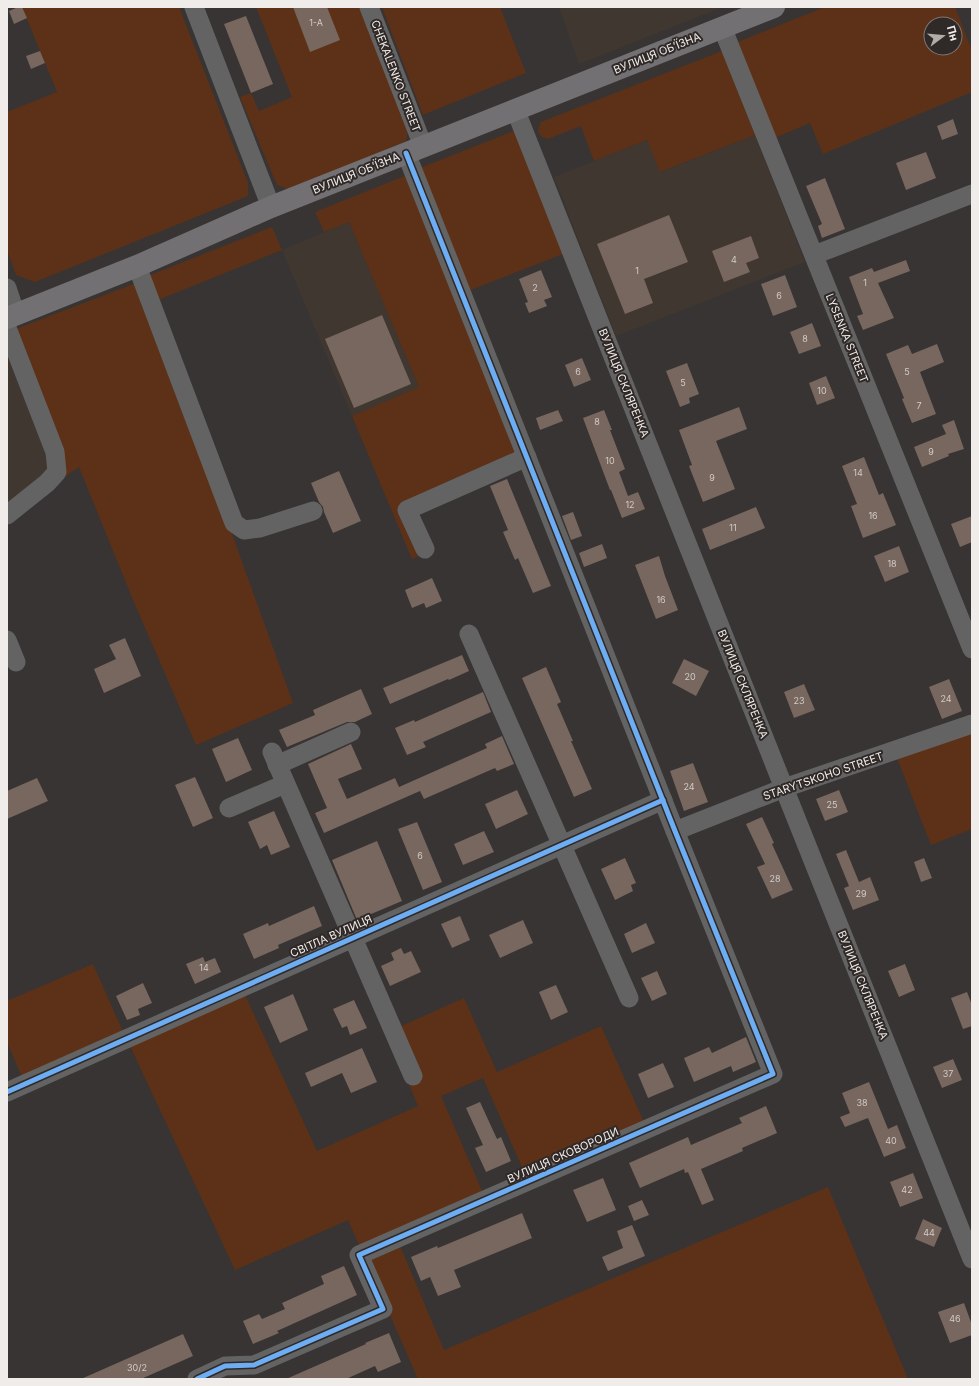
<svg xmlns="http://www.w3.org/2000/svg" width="979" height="1386" font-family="Inter,sans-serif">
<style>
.built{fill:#413731}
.green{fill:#5d3117;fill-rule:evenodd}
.building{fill:#77675e}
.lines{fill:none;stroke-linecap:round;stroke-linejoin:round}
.minor{stroke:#636363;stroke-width:19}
.highway{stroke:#727072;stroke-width:22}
.cycleway-casing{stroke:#2f2927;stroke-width:8}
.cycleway{stroke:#6dadf4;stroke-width:5}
.labels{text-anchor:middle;stroke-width:4;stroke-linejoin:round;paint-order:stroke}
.number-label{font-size:9px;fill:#d2cbc7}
.street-label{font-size:11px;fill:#f0ecea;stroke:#2f2927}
</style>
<rect width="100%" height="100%" fill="#373433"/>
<g class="built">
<path d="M559,7H723L579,64Z"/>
<path d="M755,135L805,262L616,336L554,177L647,140L661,172Z"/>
<path d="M349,222L419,387L352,416L282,250Z"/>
<path d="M11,356L49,453L50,470L7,505V357Z"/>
</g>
<g class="green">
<path d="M22,7H179L248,183V196L35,282L16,275L7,250V112L57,92Z"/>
<path d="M256,7H362L410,123L406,141L290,190L277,185L240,97L251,93L259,111L292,97Z"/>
<path d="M382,7H500L526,73L423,115Z"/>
<path d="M825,7H955L972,50V92L823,154L810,123L775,138L738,42ZM931,24H955V48H931Z"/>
<path d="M722,51L755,135L660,172L647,140L594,161L581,126L548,139C538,137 536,131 541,122Z"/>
<path d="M514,131L563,254L468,291L420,168Z"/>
<path d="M407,175L520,456L401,508L421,555L412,559L352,416L419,387L349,222L324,232L315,212Z"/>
<path d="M272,227L282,250L158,300L148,276Z"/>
<path d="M136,283L232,534L293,703L196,745L133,600L79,467L63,478L16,329Z"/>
<path d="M972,733V829L931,845L897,758Z"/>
<path d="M93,964L123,1032L22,1077L7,1042V1001Z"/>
<path d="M245,995L317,1151L418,1106L408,1082L399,1027L464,998L497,1072L601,1026L644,1122L525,1174L483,1078L441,1096L483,1193L360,1247L348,1220L235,1270L130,1046Z"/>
<path d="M828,1187L908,1379H418L366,1260L400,1246L444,1350Z"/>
</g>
<g class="building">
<path d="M18,7H22L27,18L14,24L9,11Z"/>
<path d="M293,7H327L340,40L310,52Z"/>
<path d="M246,16L273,84L251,93L224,24Z"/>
<path d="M40,51L45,63L31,69L26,56Z"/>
<path d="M953,119L958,134L942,140L937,126Z"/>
<path d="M926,152L936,178L906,190L896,163Z"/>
<path d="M825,178L845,229L822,238L818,226L822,224L806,186Z"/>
<path d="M669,215L688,262L644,279L653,303L625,314L597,244Z"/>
<path d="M751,236L759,258L746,263L750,272L724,282L712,251Z"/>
<path d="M906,260L910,271L878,283L894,318L863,330L857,316L863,314L849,277L872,268L874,272Z"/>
<path d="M541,270L552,297L544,300L547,306L529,313L525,303L528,302L519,279Z"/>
<path d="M785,275L797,307L773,316L761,284Z"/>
<path d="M382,315L411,384L354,408L325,339Z"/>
<path d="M812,323L821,346L799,354L790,332Z"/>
<path d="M937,344L944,362L920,372L936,414L912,423L902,399L904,398L886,354L908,345L912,354Z"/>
<path d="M582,358L591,380L574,387L565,365Z"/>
<path d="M687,363L699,394L689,398L690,403L680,407L666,371Z"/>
<path d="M826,376L835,398L817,405L809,383Z"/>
<path d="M739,407L747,429L716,441L735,489L703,502L689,466L692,465L679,430Z"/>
<path d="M558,410L563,421L540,430L536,418Z"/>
<path d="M604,410L612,430H610L625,469L619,472L628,496L638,492L645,509L622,518L611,490H610L583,418Z"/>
<path d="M954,420L964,449L948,454L949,456L922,467L914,447L946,434L942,425Z"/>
<path d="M864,457L879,495L883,493L896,525L863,538L851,506L857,504L842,466Z"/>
<path d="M339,471L361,521L333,533L324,512L323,507L319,502L311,483Z"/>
<path d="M507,479L551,586L533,593L518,558L515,560L503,532L508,530L490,486Z"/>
<path d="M756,507L765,528L710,550L702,529Z"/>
<path d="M573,512L582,536L571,540L562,516Z"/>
<path d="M972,516V542L960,547L951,524Z"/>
<path d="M602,544L607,558L584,567L579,553Z"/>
<path d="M899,546L909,572L885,582L874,556Z"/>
<path d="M659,556L665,576L678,610L656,619L635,565Z"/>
<path d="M432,578L442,601L426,608L424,603L412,608L405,590Z"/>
<path d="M125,638L141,676L104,693L94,669L116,659L109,645Z"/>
<path d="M462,655L469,671L449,680L448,679L390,704L383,688Z"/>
<path d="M684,659L709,671L696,696L672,683Z"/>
<path d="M546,667L561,702L557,704L573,741H571L592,789L574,797L522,678Z"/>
<path d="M949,679L962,711L942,719L929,687Z"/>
<path d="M804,684L815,710L794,718L784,692Z"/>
<path d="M361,689L372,714L355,722H347L287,747L279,730L315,715L313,710Z"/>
<path d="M483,692L491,712L423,742L426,747L407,755L395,728L414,720L415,722Z"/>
<path d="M502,736L514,764L497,771L495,768L424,799L420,791L324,833L315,813L327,808L308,764L351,744L362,769L338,779L347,799L395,778L399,787L487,748L485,744Z"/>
<path d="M238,738L252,770L226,782L212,749Z"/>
<path d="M693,763L708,802L684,811L670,771Z"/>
<path d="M195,777L213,818L193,827L175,785Z"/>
<path d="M37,778L48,801L7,819V791Z"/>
<path d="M517,790L528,814L496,829L485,804Z"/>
<path d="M839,790L848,812L825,821L816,799Z"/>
<path d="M274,811L290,847L271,855L267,845L260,849L248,822Z"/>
<path d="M762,817L774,843L772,844L793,890L772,899L757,867L765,864L746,824Z"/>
<path d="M417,822L442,882L423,890L398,829Z"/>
<path d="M484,831L494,852L463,865L454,844Z"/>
<path d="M377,841L402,901L357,920L332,860Z"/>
<path d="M846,850L859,882L870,877L879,900L853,910L844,888L849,886L836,854Z"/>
<path d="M625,858L636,883L631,885L633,891L615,900L601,869Z"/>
<path d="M924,858L932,878L921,882L914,862Z"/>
<path d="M314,906L322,926L278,945L279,948L254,959L243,934L268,923L269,926Z"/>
<path d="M460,916L470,940L452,948L441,924Z"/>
<path d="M523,920L533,943L500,958L489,935Z"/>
<path d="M646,923L655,943L632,953L624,934Z"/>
<path d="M401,948L404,954L411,951L421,972L390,986L381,966L394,960L391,953Z"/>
<path d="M203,957L205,962L215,958L221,972L195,984L186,964Z"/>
<path d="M905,964L915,990L899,997L888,971Z"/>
<path d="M657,971L667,994L652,1001L641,978Z"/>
<path d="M143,983L152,1003L138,1009L140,1015L127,1020L116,996Z"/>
<path d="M556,985L568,1012L551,1020L539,992Z"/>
<path d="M967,992L972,1005V1026L963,1029L951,998Z"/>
<path d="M293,994L308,1030L280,1043L264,1007Z"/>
<path d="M354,1000L367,1028L350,1035L347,1026L342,1028L333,1009Z"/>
<path d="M746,1037L756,1062L733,1072L731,1066L694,1082L684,1058L709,1047L712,1053Z"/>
<path d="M362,1048L377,1082L351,1093L342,1073L311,1087L305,1073Z"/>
<path d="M953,1059L962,1080L942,1088L933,1067Z"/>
<path d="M663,1063L674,1087L648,1098L638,1074Z"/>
<path d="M869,1082L888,1129L897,1125L906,1148L884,1157L868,1118L845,1127L840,1117L850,1113L842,1093Z"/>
<path d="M480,1102L497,1139L501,1137L511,1161L486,1172L475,1148L483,1145L466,1108Z"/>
<path d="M766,1106L777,1133L742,1148L743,1151L701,1169L714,1200L702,1205L688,1172L685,1173L684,1169L640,1188L629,1163L688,1137L691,1145L742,1123L739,1118Z"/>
<path d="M913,1173L923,1198L900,1207L890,1182Z"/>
<path d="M603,1178L616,1210L587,1222L573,1190Z"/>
<path d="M642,1200L649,1215L634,1221L628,1206Z"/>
<path d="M522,1213L532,1238L454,1270L461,1287L438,1296L430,1277L421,1281L411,1257L437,1246L438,1248Z"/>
<path d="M923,1219L942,1228L934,1247L915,1239Z"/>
<path d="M632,1225L645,1256L608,1271L602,1257L623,1248L617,1231Z"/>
<path d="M344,1266L357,1295L277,1331L279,1333L253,1344L243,1321L259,1314L262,1319L285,1309L282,1303L324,1284L321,1276Z"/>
<path d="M964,1303L972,1325V1335L950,1343L938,1312Z"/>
<path d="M389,1333L401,1362L378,1372L375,1366L346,1379H286L366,1344L365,1343Z"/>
<path d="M183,1334L193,1356L141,1379H81Z"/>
</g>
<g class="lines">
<g class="minor">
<path d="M194,7L271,207"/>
<path d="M369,7L423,146"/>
<path d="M722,27L972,649"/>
<path d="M515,109L784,788L972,1259"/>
<path d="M814,255L972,194"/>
<path d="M137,266L234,523L244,530L260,528L313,511"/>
<path d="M7,288L16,315"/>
<path d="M7,328L55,452L57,472L47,483L7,515"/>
<path d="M425,549L407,510L527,457"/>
<path d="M469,634L629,998"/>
<path d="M7,640L16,662"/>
<path d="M272,752L413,1076"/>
<path d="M277,765L351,732"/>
<path d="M229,808L285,784"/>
<path d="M675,831L784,788L972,724"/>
<path d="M7,1092L663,800"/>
<path d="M197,1379L225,1366L254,1365L383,1309L359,1255L773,1074L675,831L406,153"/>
</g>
<path class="highway" d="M7,318L137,266L271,207L774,7"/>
<g class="cycleway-casing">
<g id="cycleway">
<path d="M7,1092L663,800"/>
<path d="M197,1379L225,1366L254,1365L383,1309L359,1255L773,1074L675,831L406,153"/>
</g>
</g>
<use href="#cycleway" class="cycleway"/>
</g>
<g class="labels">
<g class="number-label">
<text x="316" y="26">1-А</text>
<text x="734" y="263">4</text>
<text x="637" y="274">1</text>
<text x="865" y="286">1</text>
<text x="535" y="291">2</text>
<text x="779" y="299">6</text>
<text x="805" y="342">8</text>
<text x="578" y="375">6</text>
<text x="907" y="375">5</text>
<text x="683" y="386">5</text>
<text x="822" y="394">10</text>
<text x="919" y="409">7</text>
<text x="597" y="425">8</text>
<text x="931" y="455">9</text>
<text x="610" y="464">10</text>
<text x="858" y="476">14</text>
<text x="712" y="481">9</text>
<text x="630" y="508">12</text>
<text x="873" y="519">16</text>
<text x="733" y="531">11</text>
<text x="892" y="567">18</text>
<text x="661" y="603">16</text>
<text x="690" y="680">20</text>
<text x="946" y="702">24</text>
<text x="799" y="704">23</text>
<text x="689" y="790">24</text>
<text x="832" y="808">25</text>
<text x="420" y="859">6</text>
<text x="775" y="882">28</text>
<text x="861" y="897">29</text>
<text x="204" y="971">14</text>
<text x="948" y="1077">37</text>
<text x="862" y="1106">38</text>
<text x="891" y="1144">40</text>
<text x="907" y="1193">42</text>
<text x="929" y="1236">44</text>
<text x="955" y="1322">46</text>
<text x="137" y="1371">30/2</text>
</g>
<g class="street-label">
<text transform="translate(657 53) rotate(-22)" y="4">ВУЛИЦЯ ОБ’ЇЗНА</text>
<text transform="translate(396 76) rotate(69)" y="4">CHEKALENKO STREET</text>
<text transform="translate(356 173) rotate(-22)" y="4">ВУЛИЦЯ ОБ’ЇЗНА</text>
<text transform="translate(847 338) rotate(68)" y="4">LYSENKA STREET</text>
<text transform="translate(624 383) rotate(68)" y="4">ВУЛИЦЯ СКЛЯРЕНКА</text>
<text transform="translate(743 684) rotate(68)" y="4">ВУЛИЦЯ СКЛЯРЕНКА</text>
<text transform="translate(823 776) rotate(-19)" y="4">STARYTSKOHO STREET</text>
<text transform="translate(331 936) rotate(-24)" y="4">СВІТЛА ВУЛИЦЯ</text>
<text transform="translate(863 985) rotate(68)" y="4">ВУЛИЦЯ СКЛЯРЕНКА</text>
<text transform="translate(563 1155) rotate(-24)" y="4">ВУЛИЦЯ СКОВОРОДИ</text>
</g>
</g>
<rect width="979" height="1386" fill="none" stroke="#f0ecea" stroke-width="16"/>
<g transform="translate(943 36) rotate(74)"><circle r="19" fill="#2f2927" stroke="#7c7775"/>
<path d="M0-3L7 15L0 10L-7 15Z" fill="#afacaa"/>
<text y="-6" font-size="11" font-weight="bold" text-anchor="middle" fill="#f0ecea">Пн</text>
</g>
</svg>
